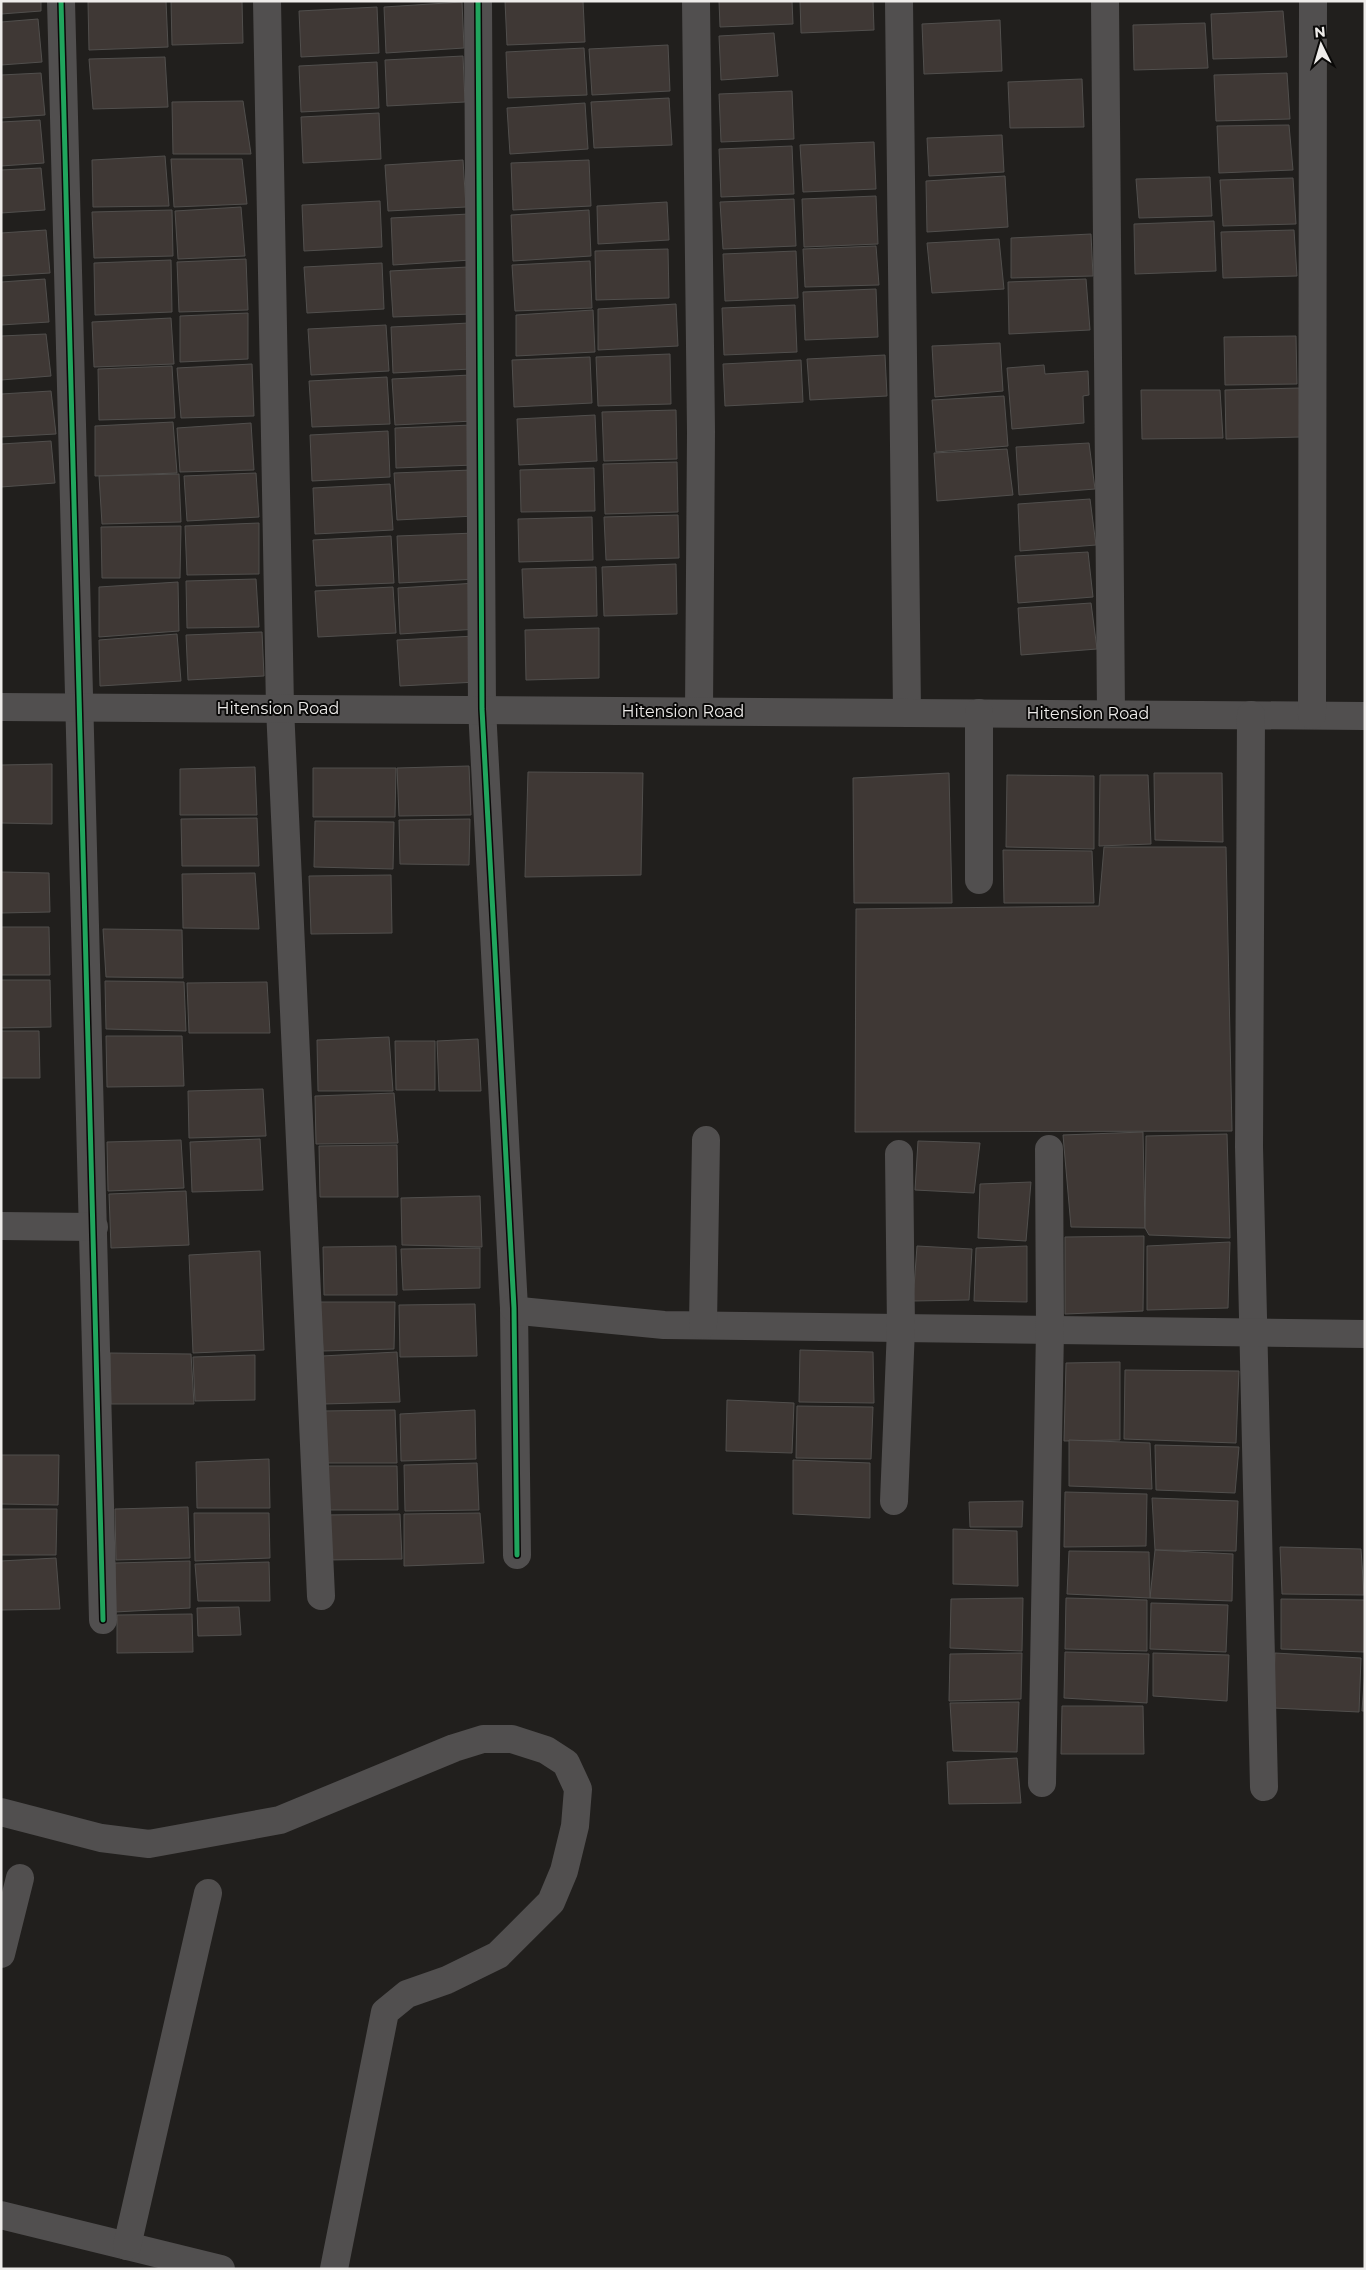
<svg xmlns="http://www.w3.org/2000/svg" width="1366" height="2270" font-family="Montserrat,sans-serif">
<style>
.building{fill:#3f3835;stroke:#514f4d}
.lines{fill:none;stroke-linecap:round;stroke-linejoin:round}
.street{stroke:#514f4f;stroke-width:28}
.cycleway-casing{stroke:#0a0908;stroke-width:8}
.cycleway{stroke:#20a55d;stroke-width:5}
.labels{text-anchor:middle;stroke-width:4;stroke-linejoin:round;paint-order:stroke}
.street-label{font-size:16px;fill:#eeecea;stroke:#0a0908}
</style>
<rect width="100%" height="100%" fill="#211f1d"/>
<g class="building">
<path d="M1,1H41V11L1,14Z"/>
<path d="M166,1L168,47L89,50L88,2Z"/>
<path d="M171,1H242L243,43L172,45Z"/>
<path d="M505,1H583L585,42L507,45Z"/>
<path d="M719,1H792L793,24L720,27Z"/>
<path d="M800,1H873L874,30L801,33Z"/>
<path d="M462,2L464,48L386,53L384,7Z"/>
<path d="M377,7L379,53L301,57L299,11Z"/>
<path d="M1283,11L1287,57L1213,59L1211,14Z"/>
<path d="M38,19L42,62L1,65V22Z"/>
<path d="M1000,20L1002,71L924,74L922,24Z"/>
<path d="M1205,23L1208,68L1134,70L1133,25Z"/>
<path d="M774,33L778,76L721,80L719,36Z"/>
<path d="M668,45L670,91L592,95L589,49Z"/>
<path d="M584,48L587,95L508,98L506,52Z"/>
<path d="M463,56L465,102L387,106L385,60Z"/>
<path d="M165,57L168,107L93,109L89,59Z"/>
<path d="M377,62L379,108L301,112L299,66Z"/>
<path d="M41,73L45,115L1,118V75Z"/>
<path d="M1287,73L1290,119L1216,121L1214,75Z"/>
<path d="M1082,79L1084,127L1010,128L1008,82Z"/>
<path d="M792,91L794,139L721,142L719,94Z"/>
<path d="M669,98L672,145L594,148L591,102Z"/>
<path d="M243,101L251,154H173L172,102Z"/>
<path d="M585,103L588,149L510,154L507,108Z"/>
<path d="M379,113L381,159L303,163L301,117Z"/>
<path d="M40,120L44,163L1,166V122Z"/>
<path d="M1289,125L1293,170L1219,173L1217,126Z"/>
<path d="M1002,135L1004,172L929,176L927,138Z"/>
<path d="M874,142L876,189L803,192L800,145Z"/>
<path d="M792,146L794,194L721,197L719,149Z"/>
<path d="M165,156L169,206L93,207L92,160Z"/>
<path d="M171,159H242L247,204L174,207Z"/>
<path d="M463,160L466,207L388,211L385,165Z"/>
<path d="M589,160L591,206L513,210L511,163Z"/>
<path d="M41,168L45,210L1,213V170Z"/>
<path d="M1005,176L1008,227L927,232L926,181Z"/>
<path d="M1210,177L1212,216L1139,218L1136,179Z"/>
<path d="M1293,178L1296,224L1223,226L1220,180Z"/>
<path d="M876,196L878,244L804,247L802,199Z"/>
<path d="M794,199L796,246L723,249L720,202Z"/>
<path d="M380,201L382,247L304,251L302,205Z"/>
<path d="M667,202L669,240L598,244L597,206Z"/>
<path d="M241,207L245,256L178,259L175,211Z"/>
<path d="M172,210L173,256L94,258L92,212Z"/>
<path d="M589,210L591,256L513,261L511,215Z"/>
<path d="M469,214L471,260L393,265L391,218Z"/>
<path d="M1214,221L1216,271L1135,274L1134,224Z"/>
<path d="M46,230L50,273L1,276V233Z"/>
<path d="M1294,230L1297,276L1223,278L1221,232Z"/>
<path d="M1091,234L1093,276L1011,278V238Z"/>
<path d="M999,239L1004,289L932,293L927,243Z"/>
<path d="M876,246L879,285L805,287L803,249Z"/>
<path d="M668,249L669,298L596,300L595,251Z"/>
<path d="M796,251L798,298L725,301L723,254Z"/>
<path d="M246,259L248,310L179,312L177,262Z"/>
<path d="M171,260L172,312L95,315L94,263Z"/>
<path d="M590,261L592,308L515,311L512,265Z"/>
<path d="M382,263L384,309L307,313L304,267Z"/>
<path d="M468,267L471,314L393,317L390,271Z"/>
<path d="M45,279L49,322L1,325V282Z"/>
<path d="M1086,279L1090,330L1009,334L1008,282Z"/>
<path d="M876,289L878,337L805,340L803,292Z"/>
<path d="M676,304L678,346L598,350V309Z"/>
<path d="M795,305L797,352L724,355L722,308Z"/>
<path d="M593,310L595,352L516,356V315Z"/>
<path d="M248,313V359L180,362V316Z"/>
<path d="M171,318L174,364L94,367L92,322Z"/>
<path d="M469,323L471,369L393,373L391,327Z"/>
<path d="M386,325L389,371L311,375L308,329Z"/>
<path d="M46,334L51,376L1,380V336Z"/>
<path d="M1296,336L1297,384L1225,385L1224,337Z"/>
<path d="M1000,343L1003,391L935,397L932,346Z"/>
<path d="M670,354L671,404L598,406L596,357Z"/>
<path d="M885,355L887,396L810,400L807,359Z"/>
<path d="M590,357L592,403L514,407L512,360Z"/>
<path d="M801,360L803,402L725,406L723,364Z"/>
<path d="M252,364L254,416L181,418L177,368Z"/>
<path d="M1044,365L1045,374L1088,371L1089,395L1083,396L1084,423L1012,429L1007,368Z"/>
<path d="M172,366L175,418L99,420L98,369Z"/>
<path d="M470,375L473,421L395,425L392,379Z"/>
<path d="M387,377L390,424L312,427L309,381Z"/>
<path d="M1300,388V437L1226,439L1225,390Z"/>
<path d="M1141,390H1220L1223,438L1142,439Z"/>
<path d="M51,391L56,434L1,437V394Z"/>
<path d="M1004,396L1008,446L936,452L932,400Z"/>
<path d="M676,410L677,459L604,461L602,412Z"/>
<path d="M595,415L597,461L519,465L517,419Z"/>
<path d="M173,422L177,473L95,476V426Z"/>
<path d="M251,423L254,470L180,472L177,428Z"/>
<path d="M472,425L474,465L396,468L395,428Z"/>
<path d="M388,431L390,477L312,481L310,435Z"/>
<path d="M51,441L55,483L1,487V444Z"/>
<path d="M1089,443L1095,489L1019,495L1016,447Z"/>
<path d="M1007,449L1013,495L937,501L934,453Z"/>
<path d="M677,462L678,512L605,514L603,464Z"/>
<path d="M594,468L595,511L521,512L520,470Z"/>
<path d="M472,470L475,516L397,520L394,473Z"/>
<path d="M256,473L259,517L187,521L184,476Z"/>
<path d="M179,474L181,522L102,524L99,476Z"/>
<path d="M390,484L393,530L315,534L313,488Z"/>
<path d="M1090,499L1096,545L1020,551L1018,504Z"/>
<path d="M678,515L679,558L606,560L604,517Z"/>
<path d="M592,517L593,560L519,562L518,519Z"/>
<path d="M259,523V574L187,575L185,526Z"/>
<path d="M181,526L180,578H102L101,527Z"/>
<path d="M475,533L478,579L399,583L397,536Z"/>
<path d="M391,536L394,583L316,586L313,540Z"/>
<path d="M1088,552L1093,597L1018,603L1015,556Z"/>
<path d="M676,564L677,614L604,616L602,567Z"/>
<path d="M596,567L597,616L524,618L522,569Z"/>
<path d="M256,579L259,627L187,628L186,581Z"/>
<path d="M178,582L179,631L99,637V587Z"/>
<path d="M476,583L478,629L400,634L398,588Z"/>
<path d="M393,587L396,633L318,637L315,591Z"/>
<path d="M1091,603L1097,649L1021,655L1018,608Z"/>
<path d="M599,628V678L526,680L525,630Z"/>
<path d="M262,632L264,676L188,680L186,635Z"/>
<path d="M177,634L181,681L100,686L99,640Z"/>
<path d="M475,636L477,682L400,686L397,640Z"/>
<path d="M52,764V824L1,823V765Z"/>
<path d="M469,766L471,815L399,816L397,768Z"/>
<path d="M255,767L257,815H180V769Z"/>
<path d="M313,768H396L395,817H313Z"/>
<path d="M528,772L643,773L641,875L525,877Z"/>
<path d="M949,773L952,903H854L853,778Z"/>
<path d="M1154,773H1222L1223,842L1155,840Z"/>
<path d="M1007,775L1094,776V849L1006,847Z"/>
<path d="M1100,775H1148L1151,844L1099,846Z"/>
<path d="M257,818L259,866H182L181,819Z"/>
<path d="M470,819L469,865L400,864L399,820Z"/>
<path d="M315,821L394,822L393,869L314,867Z"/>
<path d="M1104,847H1226L1232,1131L855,1132L856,909L1099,906Z"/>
<path d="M1003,850L1092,851L1094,903H1004Z"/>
<path d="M1,872L49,873L50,912L1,913Z"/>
<path d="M255,873L259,929L183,928L182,874Z"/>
<path d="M391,875L392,933L311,934L309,876Z"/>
<path d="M1,927H49L50,975H1Z"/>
<path d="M103,929L182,930L183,978L106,977Z"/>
<path d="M1,980H50L51,1027L1,1028Z"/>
<path d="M105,981L184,982L186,1031L106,1029Z"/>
<path d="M267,982L270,1033H189L187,983Z"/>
<path d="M1,1031H39L40,1078H1Z"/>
<path d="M106,1036H182L184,1086L107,1087Z"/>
<path d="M389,1037L393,1091H318L317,1040Z"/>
<path d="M478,1039L481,1091H439L437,1041Z"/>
<path d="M395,1041H435V1090H396Z"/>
<path d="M263,1089L266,1136L189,1138L188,1091Z"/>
<path d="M394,1093L398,1143L316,1144L315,1096Z"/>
<path d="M1143,1132L1145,1228L1071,1227L1063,1135Z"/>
<path d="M1227,1134L1230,1238L1149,1235L1145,1228L1146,1136Z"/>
<path d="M260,1139L263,1190L192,1192L190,1142Z"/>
<path d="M181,1140L184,1188L108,1191L107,1142Z"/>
<path d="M918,1141L980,1143L974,1193L915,1190Z"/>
<path d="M397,1145L398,1197H320L319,1146Z"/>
<path d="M1031,1182L1026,1241L978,1238L980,1184Z"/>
<path d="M186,1191L189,1245L111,1248L109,1194Z"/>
<path d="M480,1196L482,1247L402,1245L401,1198Z"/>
<path d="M1144,1236L1143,1311L1065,1314V1237Z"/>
<path d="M1230,1242L1228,1308L1147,1310V1246Z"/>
<path d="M396,1246L397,1295H324L323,1247Z"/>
<path d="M917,1246L972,1249L969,1300L913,1301Z"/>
<path d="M1027,1246V1302L974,1301L976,1248Z"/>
<path d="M480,1248V1288L403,1290L401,1249Z"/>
<path d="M260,1251L264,1350L193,1353L189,1255Z"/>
<path d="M320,1302H395L394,1349L323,1351Z"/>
<path d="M475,1304L477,1356L400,1357L399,1305Z"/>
<path d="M800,1350L873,1352L874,1403L799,1402Z"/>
<path d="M397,1352L400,1402L323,1404L322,1356Z"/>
<path d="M110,1353L191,1354L194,1404H111Z"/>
<path d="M255,1355V1400L195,1401L193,1357Z"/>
<path d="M1120,1362V1440L1064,1441L1066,1363Z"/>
<path d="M1125,1370L1239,1371L1236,1443L1124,1439Z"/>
<path d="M727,1400L794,1403L792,1453L726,1451Z"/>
<path d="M797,1406L873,1407L871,1459L796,1458Z"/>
<path d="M395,1410L397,1463H322V1411Z"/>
<path d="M475,1410L476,1459L401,1461L400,1414Z"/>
<path d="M1069,1440L1150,1443L1152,1489L1069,1486Z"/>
<path d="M1155,1445L1239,1447L1235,1493L1156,1490Z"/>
<path d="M1,1455H59L58,1505L1,1504Z"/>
<path d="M269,1459L270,1508H197L196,1462Z"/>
<path d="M793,1460L870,1463V1518L793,1514Z"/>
<path d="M477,1463L479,1510L405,1511L404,1465Z"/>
<path d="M322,1466H397L398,1510H324Z"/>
<path d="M1065,1492L1147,1494L1146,1546L1064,1547Z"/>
<path d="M1152,1498L1238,1501L1236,1551L1155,1550Z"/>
<path d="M1023,1501L1022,1527H970L969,1502Z"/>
<path d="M188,1507L190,1558L116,1560L115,1509Z"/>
<path d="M1,1509H57L56,1555H1Z"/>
<path d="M194,1513H269L270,1558L195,1561Z"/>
<path d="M480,1513L484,1563L404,1566V1514Z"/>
<path d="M400,1514L402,1559L325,1560L324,1515Z"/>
<path d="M953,1529L1017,1531L1018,1586L953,1584Z"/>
<path d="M1280,1547L1361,1549L1364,1595L1282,1594Z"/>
<path d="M1155,1550L1233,1554L1232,1601L1150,1598Z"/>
<path d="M1069,1551L1149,1552L1150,1598L1067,1594Z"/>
<path d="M56,1558L60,1609L1,1610V1561Z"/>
<path d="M190,1561V1608L115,1612V1563Z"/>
<path d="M269,1562L270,1601H198L195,1564Z"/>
<path d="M1023,1598L1022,1651L950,1648L951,1599Z"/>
<path d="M1066,1598L1147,1600V1651L1065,1649Z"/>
<path d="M1281,1599L1365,1600L1364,1652L1281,1649Z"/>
<path d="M1151,1603L1228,1605L1226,1652L1150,1649Z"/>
<path d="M239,1607L241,1635L198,1636L197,1608Z"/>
<path d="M192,1614L193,1652L117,1653V1615Z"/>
<path d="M1065,1652L1149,1654L1147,1703L1064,1698Z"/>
<path d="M1022,1653L1021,1699L949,1701L950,1654Z"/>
<path d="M1153,1653L1229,1655L1227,1701L1153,1696Z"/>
<path d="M1275,1653L1361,1658L1359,1712L1273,1708Z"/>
<path d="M1365,1669V1711H1362Z"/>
<path d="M1019,1702L1017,1752L953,1751L950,1703Z"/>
<path d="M1062,1706H1143L1144,1754H1061Z"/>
<path d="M1017,1758L1021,1803L949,1804L947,1762Z"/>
</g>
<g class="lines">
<g class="street">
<path d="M61,1L103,1620"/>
<path d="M267,1L280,708L321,1596"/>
<path d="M478,1L482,709L514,1308L517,1555"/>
<path d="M696,1L701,432L699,711"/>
<path d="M899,1L907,713"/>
<path d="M1105,1L1111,713"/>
<path d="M1,707L1365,716"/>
<path d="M979,713V880"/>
<path d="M1251,715L1249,1147L1264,1787"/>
<path d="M1312,715L1313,1"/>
<path d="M1,1226L94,1227"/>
<path d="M514,1308L520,1311L664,1325L1365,1334"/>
<path d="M703,1325L706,1140"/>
<path d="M894,1501L901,1328L899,1154"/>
<path d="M1042,1783L1050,1329L1049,1149"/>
<path d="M1,1812L101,1838L149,1844L280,1820L454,1748L483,1739H512L546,1750L566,1763L578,1789L575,1826L564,1871L551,1902L498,1955L447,1980L407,1994L385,2012L334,2269"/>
<path d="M1,1954L20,1878"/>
<path d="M1,2215L221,2269"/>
<path d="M127,2246L208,1893"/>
</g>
<g class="cycleway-casing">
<g id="cycleway">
<path d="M61,1L103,1620"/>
<path d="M478,1L482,709L514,1308L517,1555"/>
</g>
</g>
<use href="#cycleway" class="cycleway"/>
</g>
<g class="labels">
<g class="street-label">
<text x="278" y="714">Hitension Road</text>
<text x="683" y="717">Hitension Road</text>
<text x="1088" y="719">Hitension Road</text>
</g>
</g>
<rect width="1366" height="2270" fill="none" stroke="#eeecea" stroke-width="5"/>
<g transform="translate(1321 45) rotate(355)" stroke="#0a0908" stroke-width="4" paint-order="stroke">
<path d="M0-4L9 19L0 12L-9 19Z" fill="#eeecea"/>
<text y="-8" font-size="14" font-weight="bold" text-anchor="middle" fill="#eeecea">N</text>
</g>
</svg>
